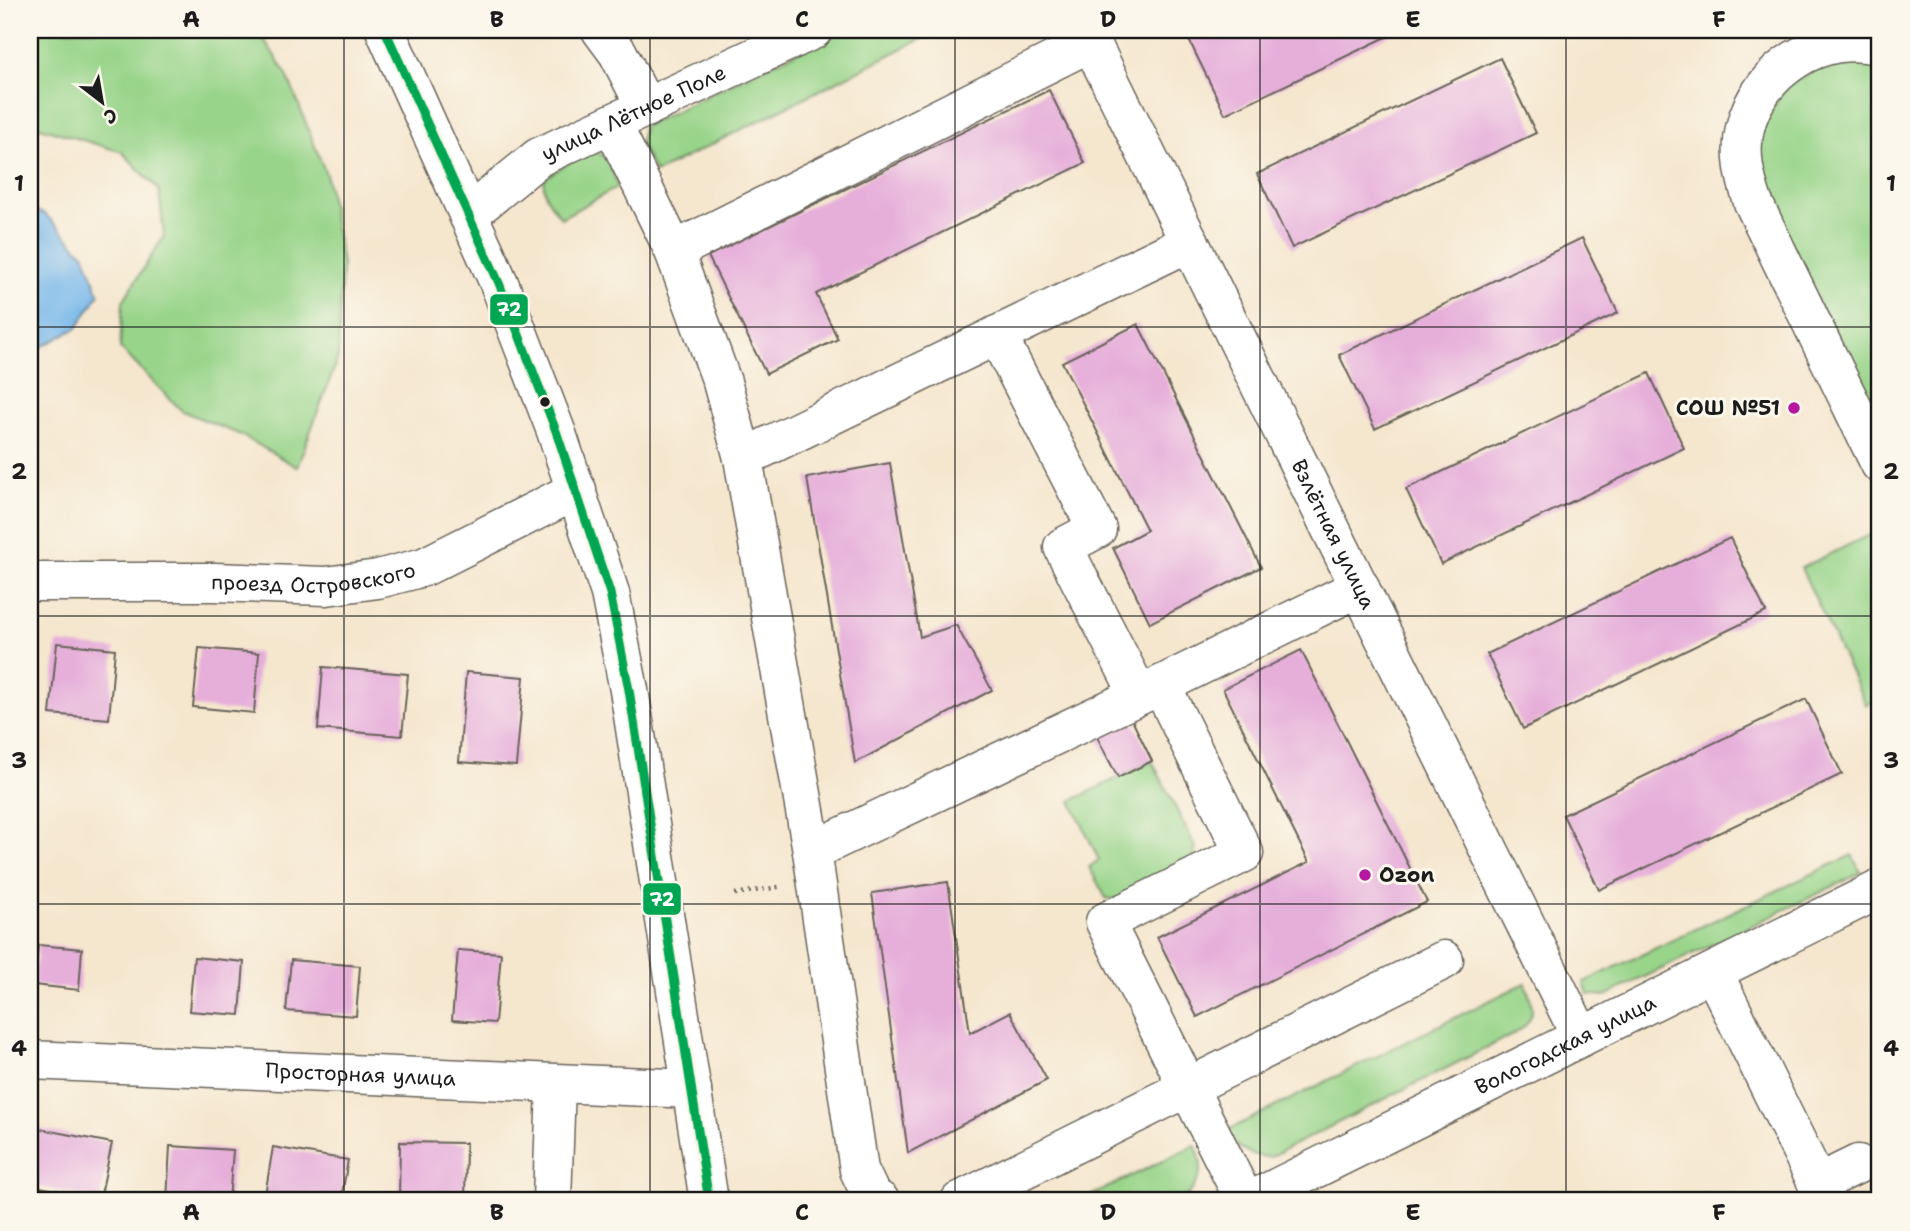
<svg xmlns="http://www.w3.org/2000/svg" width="1910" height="1231" font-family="'Shantell Sans',sans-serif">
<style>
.green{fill:#98d489;stroke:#5a7852;stroke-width:2}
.water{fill:#75b6e9;stroke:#486982;stroke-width:2}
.building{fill:#e6afda}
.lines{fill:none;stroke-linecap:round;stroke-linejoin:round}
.minor-casing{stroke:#68635a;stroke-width:41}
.major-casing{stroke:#68635a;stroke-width:41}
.path{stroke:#68635a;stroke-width:4.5;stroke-dasharray:2 5;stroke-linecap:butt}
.minor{stroke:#fff;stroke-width:38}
.major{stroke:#fff;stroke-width:38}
.bus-1-casing{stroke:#fbf7ec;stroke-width:14}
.bus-1{stroke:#00a651;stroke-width:9}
.grid{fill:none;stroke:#1c1c1c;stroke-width:2;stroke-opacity:0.55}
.bus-dot{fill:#1c1c1c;stroke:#fbf7ec;stroke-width:2.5}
.poi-dot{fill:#b5179e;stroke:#fbf7ec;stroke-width:2.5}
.labels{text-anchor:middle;stroke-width:6;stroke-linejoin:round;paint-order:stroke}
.street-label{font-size:21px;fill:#1c1c1c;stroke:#fbf7ec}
.poi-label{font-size:21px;font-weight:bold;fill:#1c1c1c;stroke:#fbf7ec;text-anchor:end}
.line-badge{stroke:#fbf7ec;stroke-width:2.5}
.badge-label{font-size:19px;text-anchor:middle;font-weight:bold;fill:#fff}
.neatline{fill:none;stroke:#1c1c1c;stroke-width:2.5}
.grid-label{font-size:23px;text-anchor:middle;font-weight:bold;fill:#1c1c1c}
</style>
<rect width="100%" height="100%" fill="#fbf7ec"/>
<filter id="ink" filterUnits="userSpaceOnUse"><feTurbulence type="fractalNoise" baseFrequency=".0143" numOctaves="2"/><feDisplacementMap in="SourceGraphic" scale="14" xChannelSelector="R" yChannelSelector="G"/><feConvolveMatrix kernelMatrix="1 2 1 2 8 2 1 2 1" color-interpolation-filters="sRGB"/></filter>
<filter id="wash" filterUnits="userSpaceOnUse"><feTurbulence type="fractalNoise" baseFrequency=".00686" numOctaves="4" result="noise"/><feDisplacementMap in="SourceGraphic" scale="28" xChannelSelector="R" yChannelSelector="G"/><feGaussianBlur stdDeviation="1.57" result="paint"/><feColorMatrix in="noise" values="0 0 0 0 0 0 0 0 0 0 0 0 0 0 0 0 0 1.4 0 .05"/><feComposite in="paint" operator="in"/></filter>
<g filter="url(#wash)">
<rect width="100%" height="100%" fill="#f5e6ce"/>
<g class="green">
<path d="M30,30H258L287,75L326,174L342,265L338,358L297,467L241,435L182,411L120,348L123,301L164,236L159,190L122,152L30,124Z"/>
<path d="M842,30H939L655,173L640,144L643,127Z"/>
<path d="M1875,60L1880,62V431L1758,176L1761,128L1786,87L1827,63Z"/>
<path d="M591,149L607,158L618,187L561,218C552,205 540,194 545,178Z"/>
<path d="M1875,532L1880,544V698L1866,705L1801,568Z"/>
<path d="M1152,761L1196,848L1192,861L1116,900L1106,898L1089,867L1099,860L1071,801Z"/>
<path d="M1852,855L1861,873L1605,996L1588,994L1584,982Z"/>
<path d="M1525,983C1534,1006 1538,1020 1514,1034L1270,1157C1249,1156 1236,1149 1226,1131Z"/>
<path d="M1195,1145C1207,1166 1199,1186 1182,1201H1080Z"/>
</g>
<path class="water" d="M30,209L45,214L85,255L99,294L77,328L30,353Z"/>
<g id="blocks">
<g class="building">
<path d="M1209,30H1401L1225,114L1189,40Z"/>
<path d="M1500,58L1536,133L1292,248L1257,174Z"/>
<path d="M1049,90L1085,163L816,294L838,339L766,374L708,256Z"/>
<path d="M1582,238L1618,313L1375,429L1339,355Z"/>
<path d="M1138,324L1261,567L1150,623L1113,548L1147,530L1062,362Z"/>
<path d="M1649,373L1684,448L1441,564L1406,489Z"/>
<path d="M890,463L920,637L956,625L992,690L855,763L807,478Z"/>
<path d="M1730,538L1766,612L1523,729L1487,654Z"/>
<path d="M57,643L115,649L109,719L50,714Z"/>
<path d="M199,648L259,653L254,713L193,707Z"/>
<path d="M1301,650L1427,902L1197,1017L1157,937L1309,862L1223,689Z"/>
<path d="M323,667L408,674L402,736L318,729Z"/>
<path d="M466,672L524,677L516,766L459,762Z"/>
<path d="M1806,699L1842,774L1599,890L1563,815Z"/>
<path d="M1128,712L1152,761L1118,778L1093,729Z"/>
<path d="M948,882L970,1033L1010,1012L1047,1080L908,1153L872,893Z"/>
<path d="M38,945L82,949L79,990L34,985Z"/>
<path d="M458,950L501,953L495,1023L452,1020Z"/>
<path d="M194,957L244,962L240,1015L189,1011Z"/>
<path d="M291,960L360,966L356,1016L286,1011Z"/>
<path d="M30,1127L112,1143L100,1199L30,1185Z"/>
<path d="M400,1142L466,1143L465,1201H399Z"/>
<path d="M170,1146L233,1150L229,1201H167Z"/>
<path d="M273,1147L348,1160L341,1201H264Z"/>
</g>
</g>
</g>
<g filter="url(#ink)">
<use href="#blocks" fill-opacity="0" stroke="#68635a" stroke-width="2"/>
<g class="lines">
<g class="minor-casing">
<g id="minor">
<path d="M601,30L618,53L646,108"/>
<path id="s1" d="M1085,30L1581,1037"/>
<path d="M1880,46C1822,29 1758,71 1745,128C1739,154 1745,178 1753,202L1880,464"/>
<path d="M612,124L674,251L722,382L743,458L812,851L859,1170L871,1195L880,1201"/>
<path id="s2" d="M468,215L539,157L813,30"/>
<path d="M674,251L1091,42"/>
<path d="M997,335L1097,529L1063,547L1139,695"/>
<path d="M743,458L1190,242"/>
<path id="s3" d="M30,582H214L326,586L378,579L424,567L577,490"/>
<path d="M1161,685L1244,853L1105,922L1245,1201"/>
<path d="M812,851L1161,685L1360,587"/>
<path d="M1713,972L1826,1201"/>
<path id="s4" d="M30,1060L692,1089"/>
<path d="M1817,1184L1858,1164"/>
<path d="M552,1201L556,1085"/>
<path d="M960,1201L1444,960"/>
<path id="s5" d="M1250,1201L1880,889"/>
</g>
</g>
<g class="major-casing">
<path id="major" d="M385,30L499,283L556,431L610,593L629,690L709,1201"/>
</g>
<path class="path" d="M735,894L779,887"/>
<use href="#minor" class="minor"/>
<use href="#major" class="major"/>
<g class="bus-1-casing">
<path id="bus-1" d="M385,30L499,283L556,431L610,593L629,690L709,1201"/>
</g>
<use href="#bus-1" class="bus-1"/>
</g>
</g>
<path class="grid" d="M344,30V1201M650,30V1201M955,30V1201M1260,30V1201M1566,30V1201M30,327H1880M30,616H1880M30,904H1880"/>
<circle class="bus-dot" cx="545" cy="402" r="6"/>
<g class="poi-dot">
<circle cx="1794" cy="408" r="7"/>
<circle cx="1365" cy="875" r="7"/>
</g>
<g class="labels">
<g class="street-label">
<text dy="7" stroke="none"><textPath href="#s2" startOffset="196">улица Лётное Поле</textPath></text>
<text dy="7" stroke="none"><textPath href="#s1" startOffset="562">Взлётная улица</textPath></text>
<text dy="7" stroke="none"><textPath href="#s3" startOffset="284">проезд Островского</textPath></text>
<text dy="7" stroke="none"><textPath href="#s5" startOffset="352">Вологодская улица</textPath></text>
<text dy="7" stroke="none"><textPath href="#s4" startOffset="331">Просторная улица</textPath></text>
</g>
<g class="poi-label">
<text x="1780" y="415">СОШ №51</text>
<text x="1379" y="882" text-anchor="start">Ozon</text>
</g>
</g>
<g class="line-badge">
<rect x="489" y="293" width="40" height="33" rx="7" fill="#00a651"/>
<rect x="642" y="882" width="40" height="34" rx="7" fill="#00a651"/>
</g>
<g class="badge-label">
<text x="509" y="316">72</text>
<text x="662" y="906">72</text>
</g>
<rect width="1910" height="1231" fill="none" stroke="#fbf7ec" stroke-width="77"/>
<g transform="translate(102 102) rotate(149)" stroke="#fbf7ec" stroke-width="5" paint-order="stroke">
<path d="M0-5L12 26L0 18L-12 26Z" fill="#1c1c1c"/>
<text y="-10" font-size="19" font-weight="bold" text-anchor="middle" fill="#1c1c1c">С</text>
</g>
<rect x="38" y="38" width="1833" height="1154" class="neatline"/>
<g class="grid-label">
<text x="191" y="27">A</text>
<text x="497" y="27">B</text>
<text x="802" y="27">C</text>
<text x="1108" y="27">D</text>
<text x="1413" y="27">E</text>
<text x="1719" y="27">F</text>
<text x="19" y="191">1</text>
<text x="1891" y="191">1</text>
<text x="19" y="479">2</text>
<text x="1891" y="479">2</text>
<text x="19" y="768">3</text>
<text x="1891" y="768">3</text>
<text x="19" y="1056">4</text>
<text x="1891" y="1056">4</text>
<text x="191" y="1220">A</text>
<text x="497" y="1220">B</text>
<text x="802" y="1220">C</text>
<text x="1108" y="1220">D</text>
<text x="1413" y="1220">E</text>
<text x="1719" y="1220">F</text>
</g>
</svg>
